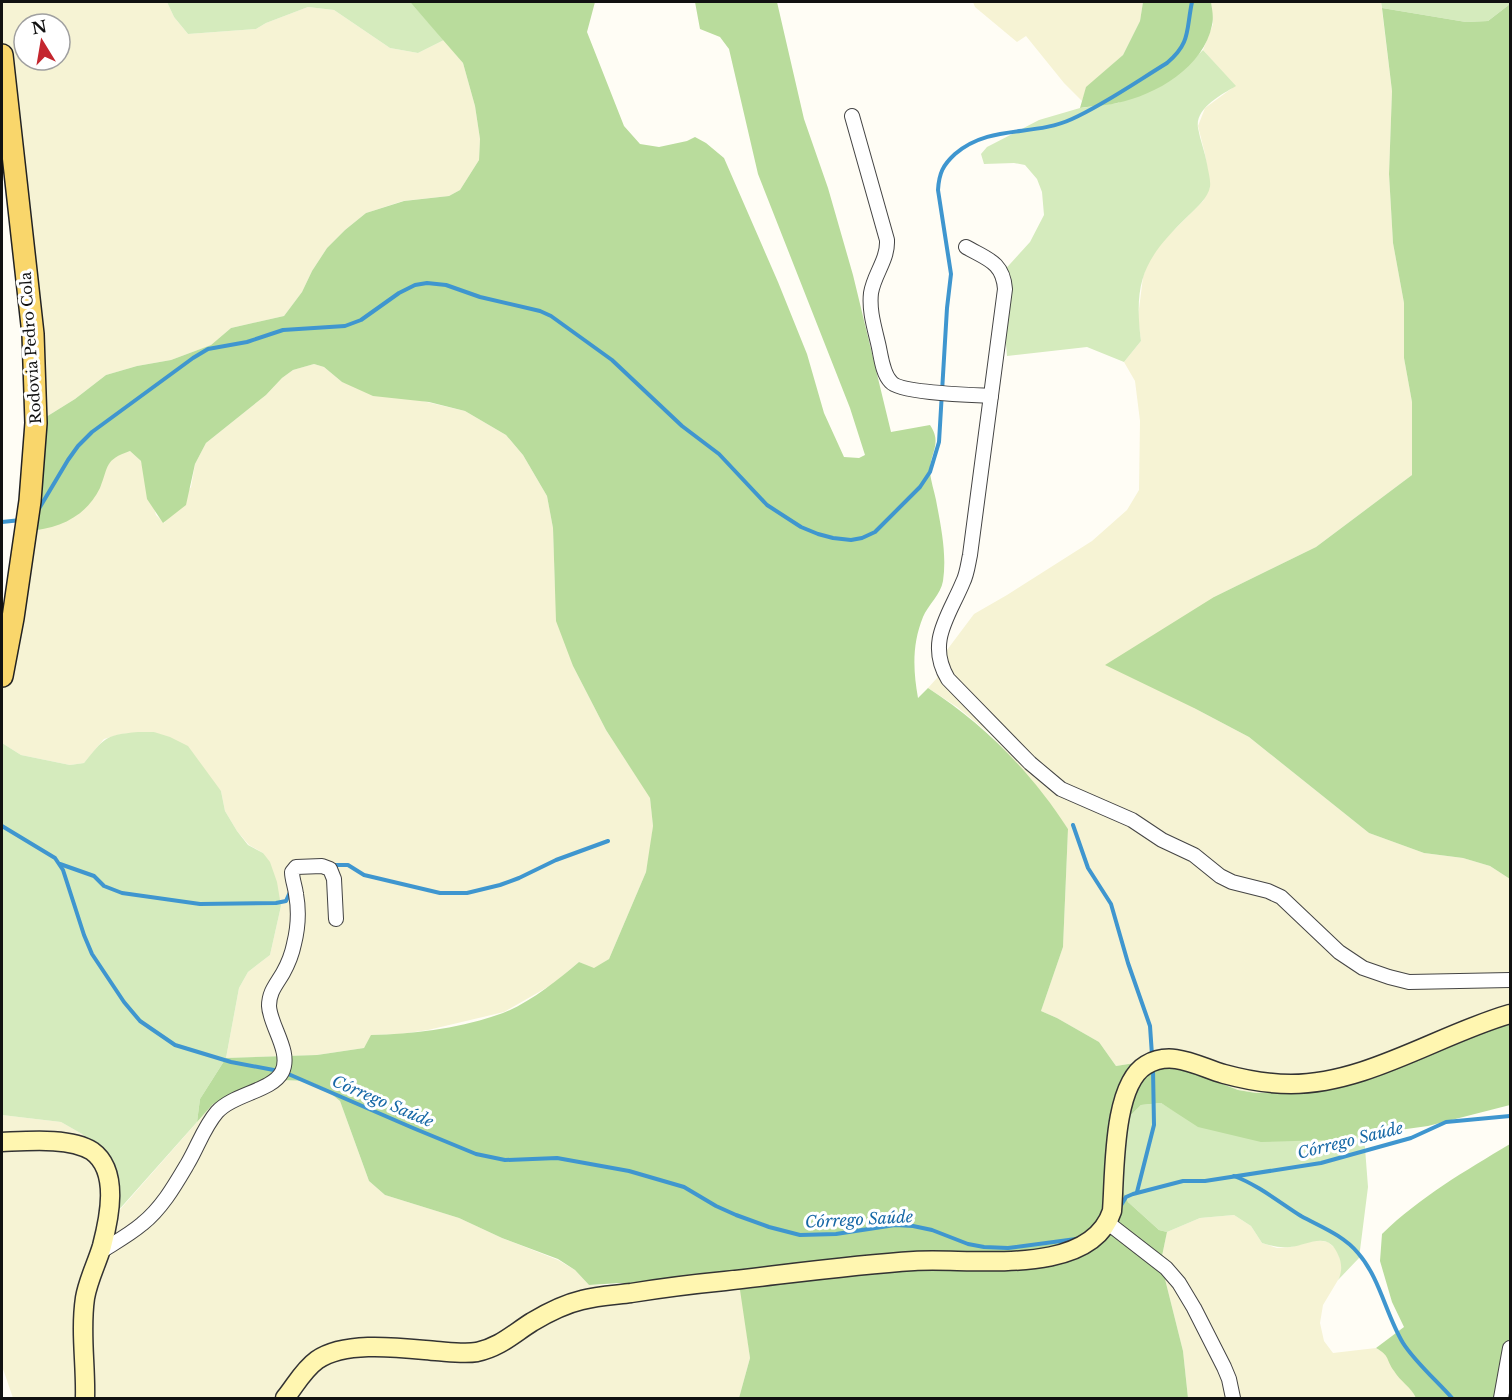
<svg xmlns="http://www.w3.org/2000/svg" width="1512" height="1400" font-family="'Libre Baskerville',serif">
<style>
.farmland{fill:#f6f3d4;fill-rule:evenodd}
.green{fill:#d5ebbd}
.forest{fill:#b9dc9c}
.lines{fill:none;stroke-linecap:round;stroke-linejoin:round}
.stream{stroke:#3f96cf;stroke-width:4}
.street-casing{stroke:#444;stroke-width:16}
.secondary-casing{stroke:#333;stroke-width:21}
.primary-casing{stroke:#222;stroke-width:24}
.street{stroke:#fff;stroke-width:14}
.secondary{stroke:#fff6b0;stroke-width:18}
.primary{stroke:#f9d66b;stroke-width:21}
.labels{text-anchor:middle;stroke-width:6;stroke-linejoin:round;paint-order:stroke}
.street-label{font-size:15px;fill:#111;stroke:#fff}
.water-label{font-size:16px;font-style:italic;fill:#1768a6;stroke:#fff}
</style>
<rect width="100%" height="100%" fill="#fffdf5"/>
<g class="farmland">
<path d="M2,2H167L174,17L188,34L256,29L266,23L308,7L334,10L390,48L418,53L444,40L463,63L475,106L480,139L479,160L460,190L449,196L403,201L366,213L345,230L327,248L312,271L302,292L284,316L231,328L211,345L171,360L137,366L106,375L75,399L38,422L2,90ZM24,24H60V60H24Z"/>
<path d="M973,2H1143L1140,21L1123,55L1087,87L1082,101L1064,83L1026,36L1017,42L975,7Z"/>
<path d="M1211,2H1381L1392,91L1389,174L1393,243L1404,303V358L1412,402V475L1316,547L1214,597L1194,708L1249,737L1369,833L1424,853L1463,858L1490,866L1510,879V1015L1298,1091L1256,1093L1238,1090L1189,1071L1135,1063L1116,1066L1099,1042L1057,1018L1041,1011L1063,947L1068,829L1024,771L989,733L957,707L928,688L937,678L947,650L974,614L1007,595L1092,541L1127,510L1139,490L1140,421L1135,381L1124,362L1141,341L1138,317L1143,277L1149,259L1159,245L1203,201L1210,187L1205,154L1198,126L1205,108L1235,86L1203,50L1213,24Z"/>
<path d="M314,364L324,367L342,382L465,411L506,435L523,455L547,496L553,528L555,588L573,666L606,730L650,797L653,826L650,851L646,872L609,959L594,969L579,962L553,984L504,1012L428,1030L401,1034L372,1035L364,1048L317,1055L226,1058L239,988L248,972L270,955L281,906L263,853L249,845L237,831L225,811L221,791L154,732L121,734L104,739L84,763L70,765L21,755L2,743V673L28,531L99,489L106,468L114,456L130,451L141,461L156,515L164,523L191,487L195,464L206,443L266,395L282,378L293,370Z"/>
<path d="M280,1080L308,1081L324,1088L340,1101L369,1181L385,1195L459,1218L502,1238L558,1260L575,1270L589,1285L721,1284L741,1290L750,1358L739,1398H13L2,1366V1115L61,1122L82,1134L102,1150L110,1221L213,1104Z"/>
<path d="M1234,1215L1251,1226L1262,1243L1277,1248L1291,1247L1316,1240L1328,1242L1337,1250L1341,1262V1275L1323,1305L1320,1323L1324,1341L1333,1353L1376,1348L1388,1355L1394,1371L1413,1392L1416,1398H1188L1183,1351L1165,1279L1162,1256L1167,1232L1200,1218Z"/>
</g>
<g class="green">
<path d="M167,2H410L444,40L418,53L390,48L334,10L308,7L266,23L256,29L188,34L174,17Z"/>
<path d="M1381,2H1510V4L1488,21L1466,22L1382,8Z"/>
<path d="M1203,50L1236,86C1221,95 1195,108 1198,128C1200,140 1205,152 1207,164C1208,171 1211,180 1210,187C1208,198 1196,208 1188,216C1145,258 1133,279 1141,341L1124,362L1087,347L1007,356L1000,275L1030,242L1044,215L1042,192L1037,179L1025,165L1014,163L984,164L981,154L987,147L1039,120L1080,108L1118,103L1187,66Z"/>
<path d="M138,732H154L170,737L188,746L221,791L225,811L237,831L248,845L263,853L270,862L277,882L281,906L270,955L248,972L239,988L226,1058L200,1099L197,1122L109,1221L101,1150L82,1134L61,1122L2,1115V743L21,755L70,765L84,763C105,738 104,735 138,732Z"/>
<path d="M1161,1103L1176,1112L1327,1140L1364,1135L1368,1187L1359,1258L1338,1280C1342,1273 1342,1264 1339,1257C1329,1229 1309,1245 1290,1247C1280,1248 1271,1246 1262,1243L1251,1226L1234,1215L1200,1218L1167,1232L1159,1230L1128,1202L1120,1184L1124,1122L1141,1105Z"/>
</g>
<g class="forest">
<path d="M410,2H595L587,32L624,126L640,144L659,147L687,141L695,137L706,143L724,158L778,282L807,354L824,413L844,457L859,458L865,455L850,408L758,174L729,49L720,37L700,29L695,2H777L804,119L828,188L853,275L891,432L930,425C943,444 929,453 930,473C931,481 934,491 936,500C941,527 947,554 943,581C941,594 928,605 923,617C912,644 913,670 918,698L928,688C984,724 1032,773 1068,829L1063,947L1041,1011L1057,1018L1099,1042L1116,1066L1135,1063H1152L1189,1071L1238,1090L1256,1093L1298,1091L1510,1015V1105L1428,1126L1327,1140L1261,1142L1198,1127L1161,1103L1141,1105L1124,1122L1120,1184L1128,1202L1159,1230L1167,1232L1162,1256L1165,1279L1183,1351L1188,1398H739L750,1358L740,1290L721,1284L665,1286L620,1283L589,1285L575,1270L558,1259L502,1238L459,1218L385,1195L369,1181L340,1101L324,1088L308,1081L280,1080L236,1095L213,1104L197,1122L200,1099L226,1058L317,1055L364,1048L371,1035C415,1034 462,1028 503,1013C529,1003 558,980 579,962L594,968L609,959L646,872L653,826L650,798L606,730L573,666L556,621L553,528L547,496L523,455L506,435L465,411L429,402L373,396L342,382L324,367L314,364L293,370L282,378L266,395L206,443L195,464L186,505L163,523L147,499L141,461L130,451C104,460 109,466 100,488C86,517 58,529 28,531L38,422L75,399L106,375L137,366L171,360L211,345L231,328L284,316L302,292L312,271L327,248L345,230L366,213L404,201L449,196L460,190L479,160L480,139L475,106L463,63Z"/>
<path d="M1143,2H1211C1212,9 1214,18 1212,25C1204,67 1156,95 1117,103C1105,106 1092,106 1080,108L1086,87L1123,55L1140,21Z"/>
<path d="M1510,4V879L1490,866L1463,858L1424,853L1369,833L1249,737L1194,708L1105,665L1214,597L1316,547L1412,475V402L1404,358V303L1393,243L1389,174L1392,91L1382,8L1466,22L1488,21Z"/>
<path d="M1510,1144V1398H1416C1411,1387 1400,1381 1394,1371C1385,1358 1391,1357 1376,1348L1404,1327L1392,1302L1380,1261L1382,1234C1420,1197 1465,1171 1510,1144Z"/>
</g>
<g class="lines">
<g class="stream">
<path d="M37,512L68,460L78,446L92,432L193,358L208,349L247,342L283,330L345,326L361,320L399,293L415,285L427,283L446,285L480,297L540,311L551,316L612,360L682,426L719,454L767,505L801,527L818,534L833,538L851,540L862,538L875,532L920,487L930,472L939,442L947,308L951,274L938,190C939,173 943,165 955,154C990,124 1033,137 1072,119C1105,104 1136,82 1167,63C1191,43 1186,30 1192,2"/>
<path d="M2,522L21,520"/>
<path d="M1073,825L1088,868L1111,904L1128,963L1150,1026L1152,1055"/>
<path d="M2,826L55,858L63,870L84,935L92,954L124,1002L140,1021L175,1045L231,1062L279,1071"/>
<path d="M60,864L94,876L104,886L122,893L200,904L276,903L286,901L290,892"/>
<path d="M332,865H348L364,875L440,893H467L500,885L519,878L556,860L608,841"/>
<path d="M286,1073L413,1128L476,1154L505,1160L557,1158L629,1171L684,1187L716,1206L736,1215L769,1227L800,1235L836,1234L895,1225L913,1226L932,1230L968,1244L984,1247L1008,1248L1076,1239"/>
<path d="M1234,1176C1258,1185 1279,1202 1301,1216C1321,1227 1343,1235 1358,1253C1380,1278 1386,1315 1403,1343C1415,1362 1438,1382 1452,1398"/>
<path d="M1137,1192L1154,1125L1153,1069"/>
<path d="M1120,1207L1126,1197L1133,1194L1183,1181H1205L1321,1163L1411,1138L1446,1122L1510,1116"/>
</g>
<g class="street-casing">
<g id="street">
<path d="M852,116L887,240C888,260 874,274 871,293C869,310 874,326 878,343C881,355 882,373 891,382C900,393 973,395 991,396"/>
<path d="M966,247C987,259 1003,262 1005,289L970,555C968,564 967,574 963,582C949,616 926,642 948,679L1030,763L1061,789L1132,820L1162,840L1194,855L1220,876L1232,882L1268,891L1281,897L1339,952L1363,968L1389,977L1409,982L1510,980"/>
<path d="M1108,1223L1166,1268L1179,1283L1194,1308L1224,1367L1229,1379L1233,1398"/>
<path d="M100,1252C114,1243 129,1235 142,1224C162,1208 175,1185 188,1163C198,1146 204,1127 217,1112C233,1094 272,1091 282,1072C292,1052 270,1026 269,1006C269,992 276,985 283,973C288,964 292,954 294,944C298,928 299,910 296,894C295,886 292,879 292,872L296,867L322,866L330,869L334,879L336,919"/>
<path d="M1501,1398L1510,1348"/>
</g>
</g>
<g class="secondary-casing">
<g id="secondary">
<path d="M2,1142C27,1141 70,1137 92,1151C120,1171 109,1219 102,1246C97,1263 88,1280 85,1298C80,1332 86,1365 85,1398"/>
<path d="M285,1398C295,1386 303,1370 317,1360C346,1340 402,1348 436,1351C450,1352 464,1354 477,1352C500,1347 513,1334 532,1322C547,1313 565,1304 582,1300C597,1296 615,1295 631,1293C662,1288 694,1284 725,1281C788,1274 851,1265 914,1261C969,1257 1090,1279 1112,1211C1115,1175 1112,1085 1146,1065C1172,1049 1199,1067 1224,1074C1246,1080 1269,1084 1291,1084C1366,1084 1440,1034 1510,1014"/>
</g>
</g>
<g class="primary-casing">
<path id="primary" d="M2,55L33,334L36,423L30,501L13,618L2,676"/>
</g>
<use href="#street" class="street"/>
<use href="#secondary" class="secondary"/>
<use href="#primary" class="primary"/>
</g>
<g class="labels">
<g class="street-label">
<text transform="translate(31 348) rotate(-94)" y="5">Rodovia Pedro Cola</text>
</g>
<g class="water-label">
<text transform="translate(383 1101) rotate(23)" y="6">Córrego Saúde</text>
<text transform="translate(1350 1140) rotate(-14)" y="6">Córrego Saúde</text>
<text transform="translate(859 1219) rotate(-3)" y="6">Córrego Saúde</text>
</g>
</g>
<rect width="1512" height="1400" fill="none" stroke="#111111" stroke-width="6"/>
<g transform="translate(42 42) rotate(349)"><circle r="28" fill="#ffffff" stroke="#a0a0a0" stroke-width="1.5"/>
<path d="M0-4.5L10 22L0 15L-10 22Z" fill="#c4262e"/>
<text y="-9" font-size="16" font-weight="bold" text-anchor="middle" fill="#111111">N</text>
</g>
</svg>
